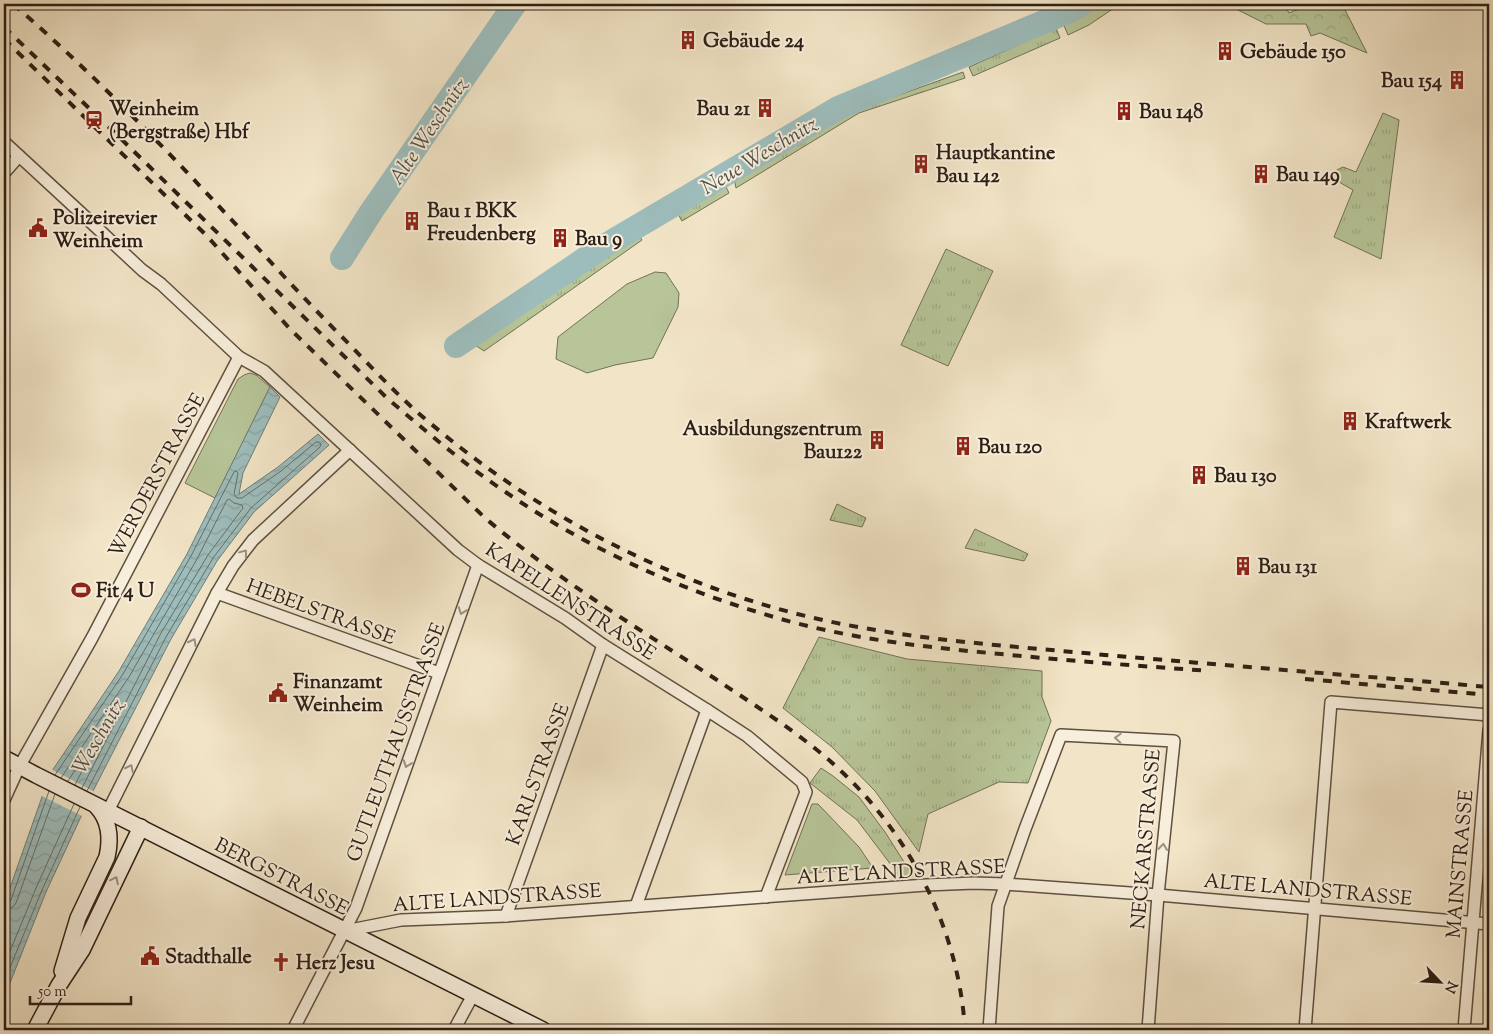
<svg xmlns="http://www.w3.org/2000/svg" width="1493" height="1034" font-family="'Sorts Mill Goudy',serif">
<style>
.grass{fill:url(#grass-tufts);stroke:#727256}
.forest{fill:url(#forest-crowns);stroke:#727256}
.park{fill:#b7c598;stroke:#727256}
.water{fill:url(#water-waves);stroke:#707e79}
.pier{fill:#f2e5c7}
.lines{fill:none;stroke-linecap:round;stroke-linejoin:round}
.shore{stroke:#656e68;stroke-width:1}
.river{stroke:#9dbdbc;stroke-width:24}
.street-casing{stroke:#5e5041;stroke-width:14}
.secondary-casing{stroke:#2d1f14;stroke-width:18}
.street{stroke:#f7eedb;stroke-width:11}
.secondary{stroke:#f7eedb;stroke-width:15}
.rail{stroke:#2d1f14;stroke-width:4;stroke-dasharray:9 9;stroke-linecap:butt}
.oneway{stroke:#9c9181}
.labels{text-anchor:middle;stroke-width:4;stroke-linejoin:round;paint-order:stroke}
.poi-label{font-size:20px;font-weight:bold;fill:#2d1f14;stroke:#f7eedb;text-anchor:start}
.street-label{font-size:20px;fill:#2d1f14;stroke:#f7eedb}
.water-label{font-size:21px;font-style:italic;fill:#4f4e46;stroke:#f7eedb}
</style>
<defs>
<pattern id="grass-tufts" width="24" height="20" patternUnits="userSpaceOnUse" patternTransform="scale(1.25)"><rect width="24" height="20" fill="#b7c598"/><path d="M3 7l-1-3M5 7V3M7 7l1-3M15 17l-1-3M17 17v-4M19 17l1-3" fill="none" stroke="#9ea982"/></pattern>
<pattern id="forest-crowns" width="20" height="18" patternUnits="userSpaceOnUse" patternTransform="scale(1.25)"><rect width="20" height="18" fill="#b7c598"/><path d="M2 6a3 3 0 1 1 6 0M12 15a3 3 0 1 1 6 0" fill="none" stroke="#9ea982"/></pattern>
<pattern id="water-waves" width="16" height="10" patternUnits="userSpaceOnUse" patternTransform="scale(1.25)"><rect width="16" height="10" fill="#9dbdbc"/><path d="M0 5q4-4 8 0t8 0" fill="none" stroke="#88a2a1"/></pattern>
</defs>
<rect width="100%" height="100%" fill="#f2e5c7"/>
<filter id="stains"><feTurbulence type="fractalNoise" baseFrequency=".004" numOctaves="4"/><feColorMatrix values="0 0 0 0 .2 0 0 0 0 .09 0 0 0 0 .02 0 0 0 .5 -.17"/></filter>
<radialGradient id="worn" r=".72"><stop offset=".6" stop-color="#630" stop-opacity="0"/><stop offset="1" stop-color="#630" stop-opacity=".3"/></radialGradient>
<g class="grass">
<path d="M1100,4H1120L1089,25L1068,35L1063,23Z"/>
<path d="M1056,28L1060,38L973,76L969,67Z"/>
<path d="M963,72L965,78L859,113L736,188L734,178L857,110Z"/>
<path d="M1383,113L1399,120L1381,259L1334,237L1353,190L1327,175L1343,167L1356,172Z"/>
<path d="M723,181L729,193L682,221L675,209Z"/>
<path d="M636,231L642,240L484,351L469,341Z"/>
<path d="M946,249L993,271L948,366L901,345Z"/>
<path d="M837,504L866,518L862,527L830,520Z"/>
<path d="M975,529L1028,554L1024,561L965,548Z"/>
<path d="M819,637L907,659L1042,671V697L1051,721L1028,783L999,782L928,814L919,852L875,791L832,747L783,708Z"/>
<path d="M821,768L833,776L859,797L885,832L913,876L901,878L857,820L810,783Z"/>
</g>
<path class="forest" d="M1226,4H1284L1289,13L1311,4H1342L1367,53L1320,33L1311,36L1306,24H1266Z"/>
<g class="park">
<path d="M655,272L666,273L679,293L678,307L653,358L615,365L587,373L556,359L558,337L627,284Z"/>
<path d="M250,373L256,375L270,387L215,498L185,483L238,379L244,375Z"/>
<path d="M812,804H818L859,847L873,868L785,875Z"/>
</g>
<path class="water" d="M270,387L280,397L243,473L239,494L278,467L318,434L329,445L254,512L217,561L171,639L92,793L46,892L4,998V905L50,774L119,671L187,554Z"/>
<path class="pier" d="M51,769L95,792L84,817L40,795Z"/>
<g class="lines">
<g class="shore">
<path d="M55,775L123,674L191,556L234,472L236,471L238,473L234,494L237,498H242L281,471L316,442H319L321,444L320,447L251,508L213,558L166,637L87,791"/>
<path d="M61,778L129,677L197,559L227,500L229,499L234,503L242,505L243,508L208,555L161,633L82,788"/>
<path d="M68,781L83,758H86L87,761L75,785"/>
<path d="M4,904L8,903L11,900L49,791"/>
<path d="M4,910L12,908L16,903L55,794"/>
<path d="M4,966L36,888L74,804"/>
<path d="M4,982L42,890L80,807"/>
</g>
<g class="river">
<path d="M342,258L371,212L515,4"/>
<path d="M456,346L604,246L838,108L1070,11L1082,4"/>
</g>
<g class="street-casing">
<g id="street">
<path d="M4,142L81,213L142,270L161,284L239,357L264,371L458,550L478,565L565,618L603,645L707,710L747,736L802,782L806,792L766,897"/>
<path d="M4,173L19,156"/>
<path d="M217,593L439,673"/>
<path d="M4,800L19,767L92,638L239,357"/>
<path d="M108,811L217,593L233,566L253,540L350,450"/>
<path d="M636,906L707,710"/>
<path d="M506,916L603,645"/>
<path d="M345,931L401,920L506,916L926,885L974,883L1005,884L1158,895L1489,924"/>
<path d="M293,1030L356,908L478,565"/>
<path d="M454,1030L473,995"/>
<path d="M989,1030L998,906L1025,829L1061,735L1174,741L1158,895L1148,1030"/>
<path d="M1305,1030L1331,702L1489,715"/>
<path d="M1464,1030L1489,730"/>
</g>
</g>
<g class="secondary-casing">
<g id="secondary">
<path d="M4,758L36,775L543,1030"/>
<path d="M62,971L78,918L107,857C111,839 110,821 97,807"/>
<path d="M35,1030L59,985L82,950L141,827"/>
</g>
</g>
<use href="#street" class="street"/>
<use href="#secondary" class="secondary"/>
<g class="rail">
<path d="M13,4C108,86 194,179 279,271C302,296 326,321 350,345C376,372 401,399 430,423C552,526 700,599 858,627C940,642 1023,647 1105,655C1233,666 1361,676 1489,687"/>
<path d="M4,27L114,132L388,399C427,432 465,465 507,493C586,547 673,587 764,614C841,638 922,647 1001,654C1071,661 1141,666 1210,671"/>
<path d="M4,39L207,236L290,329L485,518C556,578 636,627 714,678C757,707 803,735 841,771C912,838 959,932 965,1030"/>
<path d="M1305,679L1489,695"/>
</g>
</g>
<defs><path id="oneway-chevron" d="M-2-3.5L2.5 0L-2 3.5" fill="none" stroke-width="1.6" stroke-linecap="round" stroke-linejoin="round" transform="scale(1.25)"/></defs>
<g class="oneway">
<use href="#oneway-chevron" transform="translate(244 553) rotate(-53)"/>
<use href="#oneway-chevron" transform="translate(462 611) rotate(110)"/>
<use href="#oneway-chevron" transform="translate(193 642) rotate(-63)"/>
<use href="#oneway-chevron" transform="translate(1118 738) rotate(-177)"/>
<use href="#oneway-chevron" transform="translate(407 764) rotate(110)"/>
<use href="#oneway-chevron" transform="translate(130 768) rotate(-63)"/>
<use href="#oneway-chevron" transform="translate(1163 847) rotate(-84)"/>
<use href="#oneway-chevron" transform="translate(115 880) rotate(-64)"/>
</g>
<defs>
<g id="building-bare" transform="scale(1.5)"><path d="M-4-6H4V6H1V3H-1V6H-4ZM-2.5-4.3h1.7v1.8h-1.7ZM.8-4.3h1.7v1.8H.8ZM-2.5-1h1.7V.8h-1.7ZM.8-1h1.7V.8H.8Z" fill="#8f2418" stroke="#f7eedb" stroke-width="2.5" paint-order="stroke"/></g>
<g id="station-bare" transform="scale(1.5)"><path d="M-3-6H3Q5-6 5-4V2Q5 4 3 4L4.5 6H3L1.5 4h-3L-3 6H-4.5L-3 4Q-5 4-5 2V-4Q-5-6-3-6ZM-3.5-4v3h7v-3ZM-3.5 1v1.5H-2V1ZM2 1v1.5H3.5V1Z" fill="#8f2418" stroke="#f7eedb" stroke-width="2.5" paint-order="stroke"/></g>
<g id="civic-bare" transform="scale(1.5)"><path d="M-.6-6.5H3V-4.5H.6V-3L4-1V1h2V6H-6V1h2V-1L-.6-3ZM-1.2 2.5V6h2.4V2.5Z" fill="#8f2418" stroke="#f7eedb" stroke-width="2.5" paint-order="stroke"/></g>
<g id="stadium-bare" transform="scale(1.5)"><path d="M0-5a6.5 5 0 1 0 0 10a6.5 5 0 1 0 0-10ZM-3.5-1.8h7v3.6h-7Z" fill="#8f2418" stroke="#f7eedb" stroke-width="2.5" paint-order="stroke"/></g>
<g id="church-bare" transform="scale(1.5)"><path d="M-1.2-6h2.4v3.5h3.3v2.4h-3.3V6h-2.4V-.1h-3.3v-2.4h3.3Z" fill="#8f2418" stroke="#f7eedb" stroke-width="2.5" paint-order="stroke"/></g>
</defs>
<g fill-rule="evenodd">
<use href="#building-bare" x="688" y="40"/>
<use href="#building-bare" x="1225" y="51"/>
<use href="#building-bare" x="1457" y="80"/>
<use href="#building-bare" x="765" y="108"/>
<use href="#building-bare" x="1124" y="111"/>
<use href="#station-bare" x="94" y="120"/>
<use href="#building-bare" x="921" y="164"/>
<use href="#building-bare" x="1261" y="174"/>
<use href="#building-bare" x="412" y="221"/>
<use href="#civic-bare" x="38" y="228"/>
<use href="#building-bare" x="560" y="238"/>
<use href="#building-bare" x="1350" y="421"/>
<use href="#building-bare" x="877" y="440"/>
<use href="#building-bare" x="963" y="446"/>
<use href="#building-bare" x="1199" y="475"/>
<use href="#building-bare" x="1243" y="566"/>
<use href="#stadium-bare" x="81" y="590"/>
<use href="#civic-bare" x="278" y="693"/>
<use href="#civic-bare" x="150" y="956"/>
<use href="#church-bare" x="281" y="962"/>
</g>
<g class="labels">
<g class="poi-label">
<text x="703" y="47">Gebäude 24</text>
<text x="1240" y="58">Gebäude 150</text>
<text x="1442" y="87" text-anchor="end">Bau 154</text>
<text x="109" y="115">Weinheim<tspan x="109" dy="23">(Bergstraße) Hbf</tspan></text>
<text x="750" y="115" text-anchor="end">Bau 21</text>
<text x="1139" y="118">Bau 148</text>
<text x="936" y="159">Hauptkantine<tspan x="936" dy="23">Bau 142</tspan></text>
<text x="1276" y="181">Bau 149</text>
<text x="427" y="217">Bau 1 BKK<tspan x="427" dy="23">Freudenberg</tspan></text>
<text x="53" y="224">Polizeirevier<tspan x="53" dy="23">Weinheim</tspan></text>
<text x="575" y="245">Bau 9</text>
<text x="1365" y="428">Kraftwerk</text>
<text x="862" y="435" text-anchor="end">Ausbildungszentrum<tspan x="862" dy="23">Bau122</tspan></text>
<text x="978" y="453">Bau 120</text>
<text x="1214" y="482">Bau 130</text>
<text x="1258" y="573">Bau 131</text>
<text x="96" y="597">Fit 4 U</text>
<text x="293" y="688">Finanzamt<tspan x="293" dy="23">Weinheim</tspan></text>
<text x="165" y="963">Stadthalle</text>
<text x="296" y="969">Herz Jesu</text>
</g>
<g class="street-label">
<text transform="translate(156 475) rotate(-62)" y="7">WERDERSTRASSE</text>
<text transform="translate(571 601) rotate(33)" y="7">KAPELLENSTRASSE</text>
<text transform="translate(321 611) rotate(20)" y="7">HEBELSTRASSE</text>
<text transform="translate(395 742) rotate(-70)" y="7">GUTLEUTHAUSSTRASSE</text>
<text transform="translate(537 774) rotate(-70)" y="7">KARLSTRASSE</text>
<text transform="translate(1145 839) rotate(-85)" y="7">NECKARSTRASSE</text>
<text transform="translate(1459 864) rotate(-85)" y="7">MAINSTRASSE</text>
<text transform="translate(901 871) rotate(-3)" y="7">ALTE LANDSTRASSE</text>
<text transform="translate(282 876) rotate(27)" y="7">BERGSTRASSE</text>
<text transform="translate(1308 889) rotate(5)" y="7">ALTE LANDSTRASSE</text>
<text transform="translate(497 897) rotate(-4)" y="7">ALTE LANDSTRASSE</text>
</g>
<g class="water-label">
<text transform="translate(428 131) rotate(-56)" y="7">Alte Weschnitz</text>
<text transform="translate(759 155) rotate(-31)" y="7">Neue Weschnitz</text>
<text transform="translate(98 736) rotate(-60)" y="7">Weschnitz</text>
</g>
</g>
<rect width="1493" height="1034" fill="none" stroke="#f2e5c7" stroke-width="20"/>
<rect x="5" y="5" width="1483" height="1024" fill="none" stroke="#2d1f14" stroke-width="2.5"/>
<rect x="10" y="10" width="1473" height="1014" fill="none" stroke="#2d1f14"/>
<g transform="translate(1440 982) rotate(115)" stroke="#f7eedb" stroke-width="4" paint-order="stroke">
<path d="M0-4L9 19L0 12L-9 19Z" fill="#2d1f14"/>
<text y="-8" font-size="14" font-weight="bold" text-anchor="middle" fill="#2d1f14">N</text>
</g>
<path d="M30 996v8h101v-8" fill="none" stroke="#2d1f14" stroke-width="2.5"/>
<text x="38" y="996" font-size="15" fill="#2d1f14" stroke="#f7eedb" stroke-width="4" paint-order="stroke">50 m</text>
<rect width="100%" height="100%" filter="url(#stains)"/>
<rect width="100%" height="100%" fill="url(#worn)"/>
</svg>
